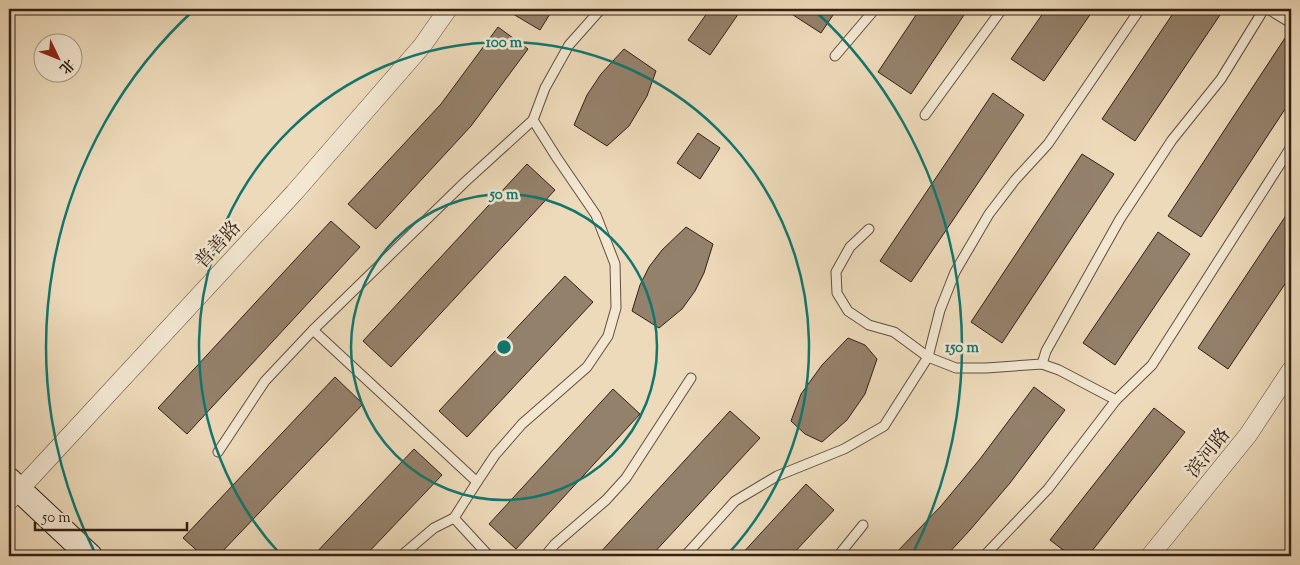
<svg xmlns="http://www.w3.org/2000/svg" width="1300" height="565" font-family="'Sorts Mill Goudy','Noto Serif SC',serif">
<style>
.building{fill:#94816b;stroke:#342015}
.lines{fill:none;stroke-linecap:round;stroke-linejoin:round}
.lane-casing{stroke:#624e3e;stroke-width:11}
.street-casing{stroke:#624e3e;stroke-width:19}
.secondary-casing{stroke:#342015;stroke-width:26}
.lane{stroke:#f3e7d2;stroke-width:9}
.street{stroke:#f3e7d2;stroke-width:18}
.secondary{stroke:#f3e7d2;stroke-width:24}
.ring{fill:none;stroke:#0f766e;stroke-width:2.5}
.labels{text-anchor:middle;stroke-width:5;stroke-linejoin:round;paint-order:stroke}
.street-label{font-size:19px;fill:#342015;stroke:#f3e7d2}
.centre{fill:#0f766e;stroke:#f3e7d2;stroke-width:2.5}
.ring-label{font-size:15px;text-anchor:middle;font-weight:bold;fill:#0f766e;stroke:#f3e7d2;stroke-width:5;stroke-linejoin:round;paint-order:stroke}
</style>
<rect width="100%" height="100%" fill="#eddaba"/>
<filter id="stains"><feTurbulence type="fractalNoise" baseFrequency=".004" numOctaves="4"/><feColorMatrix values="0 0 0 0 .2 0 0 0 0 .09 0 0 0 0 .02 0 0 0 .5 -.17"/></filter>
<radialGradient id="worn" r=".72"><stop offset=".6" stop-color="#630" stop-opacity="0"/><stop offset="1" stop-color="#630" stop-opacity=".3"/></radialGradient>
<g class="building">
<path d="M510,9H553L540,30L508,11Z"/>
<path d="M710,9L741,10L710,55L688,40Z"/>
<path d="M792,9H837L821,33L790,13Z"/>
<path d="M920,9H968L911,94L878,72Z"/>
<path d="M1046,9H1094L1044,81L1011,59Z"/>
<path d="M1176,9H1224L1135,141L1102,119Z"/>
<path d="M498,27L528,49L471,126L376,229L348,204L441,104Z"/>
<path d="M1285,38L1291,42V100L1201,237L1168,216Z"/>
<path d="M624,49L656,71L647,96L629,126L607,146L574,125L587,95L601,74Z"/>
<path d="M993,93L1024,115L911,282L880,261Z"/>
<path d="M698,133L720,148L700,179L677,163Z"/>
<path d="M1082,154L1114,174L1002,343L971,322Z"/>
<path d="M527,164L555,190L391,367L363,341Z"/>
<path d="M1291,208V275L1228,369L1198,348Z"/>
<path d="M331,221L360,247L187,434L158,408Z"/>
<path d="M686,227L713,244L704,273L695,291L682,309L659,328L632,311L640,285L649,267L662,250Z"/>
<path d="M1158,232L1190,254L1115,365L1083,343Z"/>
<path d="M565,276L593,302L467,437L439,411Z"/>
<path d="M848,338L865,345L877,359L865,394L847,420L822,442L805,434L791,421L801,394L822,365Z"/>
<path d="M335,377L363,404L218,556H203L183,538Z"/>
<path d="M1034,387L1065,410L1010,483L970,530L946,556H893L941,506L980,459Z"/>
<path d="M613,389L640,414L516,549L489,524Z"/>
<path d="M1154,408L1185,432L1088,556H1071L1050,540Z"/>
<path d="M730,411L760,438L651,556H597Z"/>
<path d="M414,449L442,475L365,556H313Z"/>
<path d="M806,484L834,510L791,556H740Z"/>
</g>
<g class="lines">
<g class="lane-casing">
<g id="lane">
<path d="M1268,9L1291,23"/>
<path d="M835,56L875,9"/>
<path d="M925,115L1002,9"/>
<path d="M869,229L850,247L836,272L837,293L848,311L869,325L894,332L928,357L956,368H986L1042,364L1059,370L1116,400"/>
<path d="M313,330L477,482L454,518L434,528L401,556"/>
<path d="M1042,364L1046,351L1120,219L1172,140L1221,79L1264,9"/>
<path d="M218,452L265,381L313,330L465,182L533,120L545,88L569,45L601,9"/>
<path d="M477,482L495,455L522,424L587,367L608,336L616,308L615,264L596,215L557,158L533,120"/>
<path d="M454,518L489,556"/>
<path d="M545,556L555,544L606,500L626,478L691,378"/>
<path d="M685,556L735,501L777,476L844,449L884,426L928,357L940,310L955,272L989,214L1015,180L1048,144L1140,9"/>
<path d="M838,556L863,525"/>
<path d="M984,556L1048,489L1116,400L1152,365L1291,147"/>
</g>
</g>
<g class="street-casing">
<g id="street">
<path d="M9,501L294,193L422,46L448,9"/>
<path d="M1150,556L1248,435L1291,370"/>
</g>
</g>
<g class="secondary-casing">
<path id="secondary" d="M9,480L90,556"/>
</g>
<use href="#lane" class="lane"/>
<use href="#street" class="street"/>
<use href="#secondary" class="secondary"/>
</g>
<g class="ring">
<circle cx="504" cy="347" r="153"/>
<path d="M281 555A305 305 0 1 1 727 555"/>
<path d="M96 555A458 458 0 0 1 195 9M813 9A458 458 0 0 1 912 555"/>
</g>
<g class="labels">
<g class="street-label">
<text transform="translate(217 244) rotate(-47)" y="7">普善路</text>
<text transform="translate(1207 452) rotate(-51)" y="7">滨河路</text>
</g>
</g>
<circle cx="504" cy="347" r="8" class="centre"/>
<g class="ring-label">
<text x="504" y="47">100 m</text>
<text x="504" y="199">50 m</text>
<text x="962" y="352">150 m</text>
</g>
<rect width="1300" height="565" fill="none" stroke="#eddaba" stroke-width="30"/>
<rect x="10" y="10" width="1280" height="545" fill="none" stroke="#342015" stroke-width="2.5"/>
<rect x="15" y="15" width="1270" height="535" fill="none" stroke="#342015"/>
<g transform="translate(58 58) rotate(133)"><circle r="24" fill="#f3e7d2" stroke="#a79786"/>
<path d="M0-4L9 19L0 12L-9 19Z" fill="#8f2418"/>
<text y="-8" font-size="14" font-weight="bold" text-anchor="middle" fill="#342015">北</text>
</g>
<path d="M35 522v8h152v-8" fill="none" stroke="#342015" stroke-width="2.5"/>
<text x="42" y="522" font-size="15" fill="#342015" stroke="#f3e7d2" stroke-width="4" paint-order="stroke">50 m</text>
<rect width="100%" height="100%" filter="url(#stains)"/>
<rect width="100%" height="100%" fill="url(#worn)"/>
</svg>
